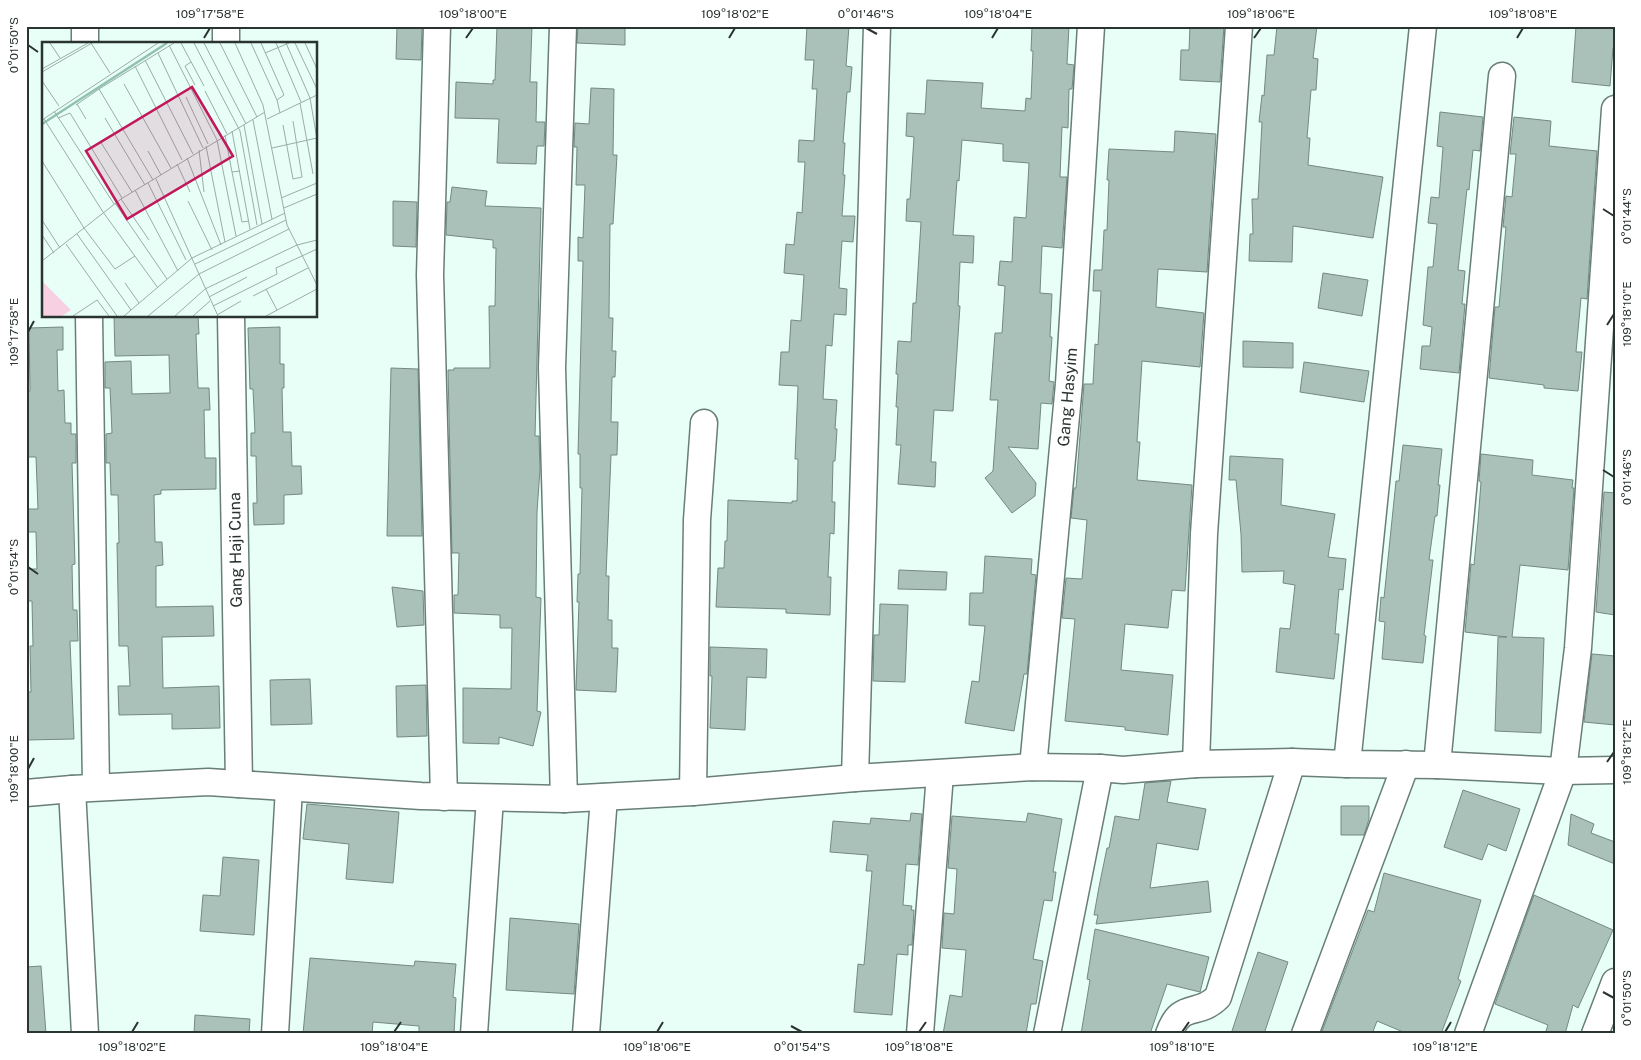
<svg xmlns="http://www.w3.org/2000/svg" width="1641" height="1060" font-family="'Public Sans',sans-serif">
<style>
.building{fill:#aac1ba;stroke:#738982}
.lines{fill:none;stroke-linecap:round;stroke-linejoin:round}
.minor-casing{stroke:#697e77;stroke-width:29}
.minor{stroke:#fff;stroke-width:26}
.ticks{fill:none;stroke:#2a3330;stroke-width:2}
.labels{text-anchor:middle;stroke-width:4.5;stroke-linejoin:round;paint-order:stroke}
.street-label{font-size:16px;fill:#2a3330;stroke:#fff}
.inset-river{fill:none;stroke:#92c1b2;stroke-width:2.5}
.inset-road{fill:none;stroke:#9bada7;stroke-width:1}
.view{fill:#c2185b;fill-opacity:0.15;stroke:#c2185b;stroke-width:2.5}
.inset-edge{fill:none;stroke:#2a3330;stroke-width:2.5}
.neatline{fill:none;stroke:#2a3330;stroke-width:2}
.ticks-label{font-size:12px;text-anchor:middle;fill:#2a3330}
</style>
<rect width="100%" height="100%" fill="#e7fff7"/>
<g class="building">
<path d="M397,26H422L421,60L396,59Z"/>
<path d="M497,26H532L530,82H537L536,122H545L544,146H537L536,164L497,163L499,119L455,118L456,82L493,84V80H495Z"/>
<path d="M578,26H625V45L577,43Z"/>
<path d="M807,26H849L846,66L852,67L850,92H847L843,143H845L843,175H845L842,216H855L853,242L842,241L839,288L847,289L846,315L834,314L832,346L826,345L823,399L837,400L835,429H837L835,461H833L832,502H835L834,534L830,533L828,577H831L830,615L786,613V609L716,607L718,568H724L725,541H727L728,500L792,503V501H797L798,459H795L798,386L779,385L781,352H789L791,320L801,321L804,275L784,273L786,244L794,245L797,212L802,213L805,162H798L799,140L814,141L817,89H812L814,60H805Z"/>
<path d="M1032,26H1069L1067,64L1074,65L1072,89H1069L1068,128L1062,127L1060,177H1067L1062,248L1042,246L1040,293L1052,294L1050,337H1052L1049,381L1054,382L1052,404L1041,403L1038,449L1008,447L1036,483L1035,496L1012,513L985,478L993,471L998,400H990L995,333H1002L1005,286L998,285L1000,261L1012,262L1014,217L1026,218L1029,163L1003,161V144L962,140L959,181L957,180L953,235L974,236L973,263L960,262L958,306H960L953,411L934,410L931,462H936L935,487L898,484L901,445H896L898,407H896L898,374H896L898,341L911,342L913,303H916L921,222L906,221L907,199H910L914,137L906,136L907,113L925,114L927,80L983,83L981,108L1025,111L1026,98L1031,99L1033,51H1031Z"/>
<path d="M1190,26H1224L1220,82L1180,80L1181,50H1189Z"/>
<path d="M1277,26H1317L1313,58L1318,59L1316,90H1311L1307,138H1310L1308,165L1383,177L1373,238L1293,226L1292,262L1249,261L1250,234H1253L1252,199H1258L1262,122H1259L1262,95L1264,96L1267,55H1274Z"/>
<path d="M1576,26H1615V48H1613L1610,86L1572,82Z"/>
<path d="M591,88L614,89L613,155H617L613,224H610L609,318H613L612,351H616L615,377H612L611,422H618L617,455H611L606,576H609L608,620H612V648H618L616,692L576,690L579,602H577L578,574H580L582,488H580V454H578L583,261H578V237L583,238L585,185H576L577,147H574L575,123L589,124Z"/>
<path d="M1440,112L1483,117L1480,151L1473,150L1469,190L1467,189L1458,270L1465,271L1462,304H1465L1459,373L1420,369L1422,346H1430L1432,327L1423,325L1428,267H1433L1437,224L1428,223L1431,197L1439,198L1443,147L1437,146Z"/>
<path d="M1514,117L1551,121L1549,146L1597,151L1587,299L1581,298L1576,352H1582L1578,391L1544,388V385L1489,378L1495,307H1499L1503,261L1506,227H1503L1506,196L1512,197L1516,154H1510Z"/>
<path d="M1175,131L1216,134L1207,272L1158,269L1156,307L1204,313L1200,367L1142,361L1137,442H1140L1137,480L1192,485L1185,591L1172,590L1168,628L1125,624L1121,670L1173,675L1168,735L1125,730V727L1065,721L1075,619L1062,618L1066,578L1082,579L1087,520L1071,518L1074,488H1076L1084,384H1093L1095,344L1098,345L1101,291H1093L1094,270H1102L1104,230H1107L1109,180H1107L1109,149L1174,152Z"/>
<path d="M452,187L487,191L485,206L541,208L535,436H539L540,469L537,512L536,597L541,598L537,711L541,712L533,746L499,737V744L463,743V688L511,689L512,628H500V615L454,613V595H458L459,553H452L448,370H454V368H490L489,306H495L496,248H493V240L446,235L447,202H450Z"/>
<path d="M393,201L417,202L416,247L393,246Z"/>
<path d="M1323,273L1368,280L1362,316L1318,308Z"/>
<path d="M114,316H198L199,334H196L198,388H209L210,410H204L205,458H216V489L161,490V494L154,495L155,542H162L163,565L156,566V607L213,606L214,636L162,637L163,688L219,686L220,728L172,729V714L119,715L118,686H130L128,646H119L117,543H119L118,495H111L110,463H106V434L112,433L110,388H105V362L131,361L132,394L170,393L169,355L115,356Z"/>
<path d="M63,327V350H57L58,391L64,390L65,423H71V434H76V463H72L75,564L72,565L73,610H77L78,641H70L74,739L26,740V692H31L30,646H33L32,601H26V569H37L36,532H26V509H38L36,457H26V391H30L29,328Z"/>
<path d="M280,327V364H284V388H282L283,432H291L292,466H301L302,494L284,495V524L254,525L253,503H257L256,456H251V433H255L253,389H250L248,328Z"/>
<path d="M1243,341L1293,343V368L1243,367Z"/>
<path d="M1304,362L1369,371L1364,402L1300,392Z"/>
<path d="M391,368L418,369L422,536H387Z"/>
<path d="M1403,445L1442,449L1438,485H1440L1437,516H1435L1429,560H1433L1424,635L1426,636L1423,663L1382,659L1385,622L1379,621L1381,597L1384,598L1396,481H1399Z"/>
<path d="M1481,454L1533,460L1532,475L1573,480L1572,488H1574L1568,570L1520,565L1512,637L1544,638L1541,733L1495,731L1498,637H1507L1465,632L1471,564L1474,565L1478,522L1481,482L1479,481Z"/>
<path d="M1230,456L1283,459L1281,505L1335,514L1328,557L1346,559L1343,590L1339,589L1335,634H1339L1334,679L1276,672L1280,628L1290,629L1295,585L1283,583L1284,571L1242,572L1241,534L1236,480H1229Z"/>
<path d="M1604,492L1615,493V615L1596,612Z"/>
<path d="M985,556L1032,559L1031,574L1036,575L1027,674H1024L1014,731L965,723L972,681L979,682L985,626L969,625L970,593H983Z"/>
<path d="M899,570L947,572L946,590L898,589Z"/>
<path d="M392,587L423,591L424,625L397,627Z"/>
<path d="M880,604L908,605L905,682L873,681L874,635H879Z"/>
<path d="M710,647L767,649L766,678L747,677L745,730L710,728L712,676H710Z"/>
<path d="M1592,654L1615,656V725L1584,722Z"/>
<path d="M310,679L312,724L271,725L270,680Z"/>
<path d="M426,685L427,736L397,737L396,686Z"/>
<path d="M1171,781L1167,802L1206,809L1198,850L1157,843L1150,888L1208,881L1211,912L1096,924L1098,915H1094L1099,887L1107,848H1109L1115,816L1139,820L1145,783Z"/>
<path d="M1463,790L1520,809L1506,851L1488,844L1482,860L1444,847Z"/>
<path d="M307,804L399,812L393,883L346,879L349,844L303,839Z"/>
<path d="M1341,806H1369V819L1364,835H1341Z"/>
<path d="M911,813L922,814L918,865L906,864L903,905L912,906L911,910H914L912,945H908V955L897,954L892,1015L854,1012L858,964L864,965L872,871H866L868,855L830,852L833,821L870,824L871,818L910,821Z"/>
<path d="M1028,813L1062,819L1053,872H1056L1052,901L1044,900L1033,959L1043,961L1036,1004H1031L1026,1034H943L950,995L962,997L966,950L942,948L944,913L954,914L957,869L948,868L952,816L1026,822Z"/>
<path d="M1571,814L1594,824L1591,833L1615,842V864L1568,845Z"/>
<path d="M223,857L259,860L254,935L200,931L203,895L220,896Z"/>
<path d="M1384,873L1481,900L1458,979L1461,981L1441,1034H1408L1377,1021L1372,1034H1321L1368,910L1374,912Z"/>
<path d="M1534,895L1613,930L1578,1008L1573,1005L1565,1034H1545L1548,1025L1495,1004Z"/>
<path d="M510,918L579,924L574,994L506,990Z"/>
<path d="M1095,929L1209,957L1200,992L1167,984L1150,1034H1081L1090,980L1087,979Z"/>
<path d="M1258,952L1288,962L1264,1034H1231Z"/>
<path d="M310,958L414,966L415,961L456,964L453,997L456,998L454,1034H419V1026L373,1022L372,1034H303Z"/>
<path d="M41,966L46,1034H26V967Z"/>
<path d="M195,1015L250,1019L249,1034H194Z"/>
</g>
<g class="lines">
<g class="minor-casing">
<g id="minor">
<path d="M85,26V44"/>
<path d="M226,26V44"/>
<path d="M437,26L430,275L444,797"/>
<path d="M563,26L552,368L564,799"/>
<path d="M89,316L96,787"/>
<path d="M231,316L239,784"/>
<path d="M1196,764L1204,534L1239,26"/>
<path d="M1347,764L1423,26"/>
<path d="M1437,765L1502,76"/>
<path d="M1033,767L1069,384L1091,26"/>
<path d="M855,778L877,26"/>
<path d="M72,789L85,1034"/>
<path d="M693,792L697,520L704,423"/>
<path d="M26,793L72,789L208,782L421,796L564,799L693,792L855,778L1033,767L1100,768L1123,770L1196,764L1292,762L1347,764L1437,765L1563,771L1615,770"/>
<path d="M275,1034L289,788"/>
<path d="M474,1034L490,798"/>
<path d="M586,1034L604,797"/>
<path d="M920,1034L940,774"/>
<path d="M1047,1034L1100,768"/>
<path d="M1169,1034C1181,1000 1197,1018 1218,997L1292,762"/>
<path d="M1305,1034L1406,764"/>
<path d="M1468,1034L1563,771L1578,648L1615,109"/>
<path d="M1595,1034L1615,982"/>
</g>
</g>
<use href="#minor" class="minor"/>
</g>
<path class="ticks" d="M866,28L877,34M204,38L210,28M466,38L473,28M729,38L735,28M992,38L998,28M1254,38L1261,28M1517,38L1523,28M28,45L38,52M1603,209L1614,216M1607,325L1614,314M28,332L34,321M1603,470L1614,477M28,567L38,574M1607,762L1614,752M28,769L34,758M1603,992L1614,998M791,1026L802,1032M132,1032L138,1022M394,1032L401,1022M657,1032L663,1022M919,1032L926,1022M1182,1032L1189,1022M1445,1032L1451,1022"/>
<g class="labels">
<g class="street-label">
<text transform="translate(1067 397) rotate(-85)" y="6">Gang Hasyim</text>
<text transform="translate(235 550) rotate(-91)" y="6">Gang Haji Cuna</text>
</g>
</g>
<g transform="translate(42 42)">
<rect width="275" height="275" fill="#e7fff7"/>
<path d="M0,239L29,268L20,274H0Z" fill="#f7d1e1"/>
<path class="inset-river" d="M0,82L125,1"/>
<path class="inset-road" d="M8,1L18,16M49,1L68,31M139,1L162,44M152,1L198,89L215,183M162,1L204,82M178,1L215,75M193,1L221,63L245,183L275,243M209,1L235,58L238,71M219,1L242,53L235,58M234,1L259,60M244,1L268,56L275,97M253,1L275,47M263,1L275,27M127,3L175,98L194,194M116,11L161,106M223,11L247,1M103,18L151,112M149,20L143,24L153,43M93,24L140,118M0,27L46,1M0,30L50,1M0,39L17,64M82,42L129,126M163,49L185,92M144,55L166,102M258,61L271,132M35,62L44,77M34,63L57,47M12,69L72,162M16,76L28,71L80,156M63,76L103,143M2,77L61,170L116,246M225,77L275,53M0,78L116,1M211,78L230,177M202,83L220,182M241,83L251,137L260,135L251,79M190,89L208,187M183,93L190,130M58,99L90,150M164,104L183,200M230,106L275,96M157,108L162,150M106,109L119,133M145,116L179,203M0,119L42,186M135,122L148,150M198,129L190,130L200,180L207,179M114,137L176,274M111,138L57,47L132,1M106,141L144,218M93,148L136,229M239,156L275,141M79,157L107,198M146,159L170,208M73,161L125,237M242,166L275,152M0,178L18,206M42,186L73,227L93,214M35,192L89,268M0,193L12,211M24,202L75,274M255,203L275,198M0,219L79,157L223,70M153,222L244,178M83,241L97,261M224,247L235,268M211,254L266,226M167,255L205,235M171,264L235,232L234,226L275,207M175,273L199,259M31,274L55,258L67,274M82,274L150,216L243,171M106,274L157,232L247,187M133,274L163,247L255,203M151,274L168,259M224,274L275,247"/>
<path class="view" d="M150,45L191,114L85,177L44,109Z"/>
<rect width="275" height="275" class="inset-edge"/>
</g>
<rect width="1641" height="1060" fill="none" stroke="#ffffff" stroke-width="55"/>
<rect x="28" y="28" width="1586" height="1004" class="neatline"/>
<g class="ticks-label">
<text x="210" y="18">109°17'58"E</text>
<text x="473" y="18">109°18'00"E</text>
<text x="735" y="18">109°18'02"E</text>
<text x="866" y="18">0°01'46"S</text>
<text x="998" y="18">109°18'04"E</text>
<text x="1261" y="18">109°18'06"E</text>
<text x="1523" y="18">109°18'08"E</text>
<text transform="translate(14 45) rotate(-90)" y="4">0°01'50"S</text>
<text transform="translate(1627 216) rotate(-90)" y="4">0°01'44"S</text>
<text transform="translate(1627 314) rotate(-90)" y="4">109°18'10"E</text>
<text transform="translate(14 332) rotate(-90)" y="4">109°17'58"E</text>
<text transform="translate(1627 477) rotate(-90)" y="4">0°01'46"S</text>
<text transform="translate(14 567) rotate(-90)" y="4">0°01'54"S</text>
<text transform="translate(1627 752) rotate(-90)" y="4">109°18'12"E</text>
<text transform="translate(14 769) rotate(-90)" y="4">109°18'00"E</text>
<text transform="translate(1627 998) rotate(-90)" y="4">0°01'50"S</text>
<text x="132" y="1051">109°18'02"E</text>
<text x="394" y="1051">109°18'04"E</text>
<text x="657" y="1051">109°18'06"E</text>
<text x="802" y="1051">0°01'54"S</text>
<text x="919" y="1051">109°18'08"E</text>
<text x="1182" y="1051">109°18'10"E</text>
<text x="1445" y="1051">109°18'12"E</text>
</g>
</svg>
